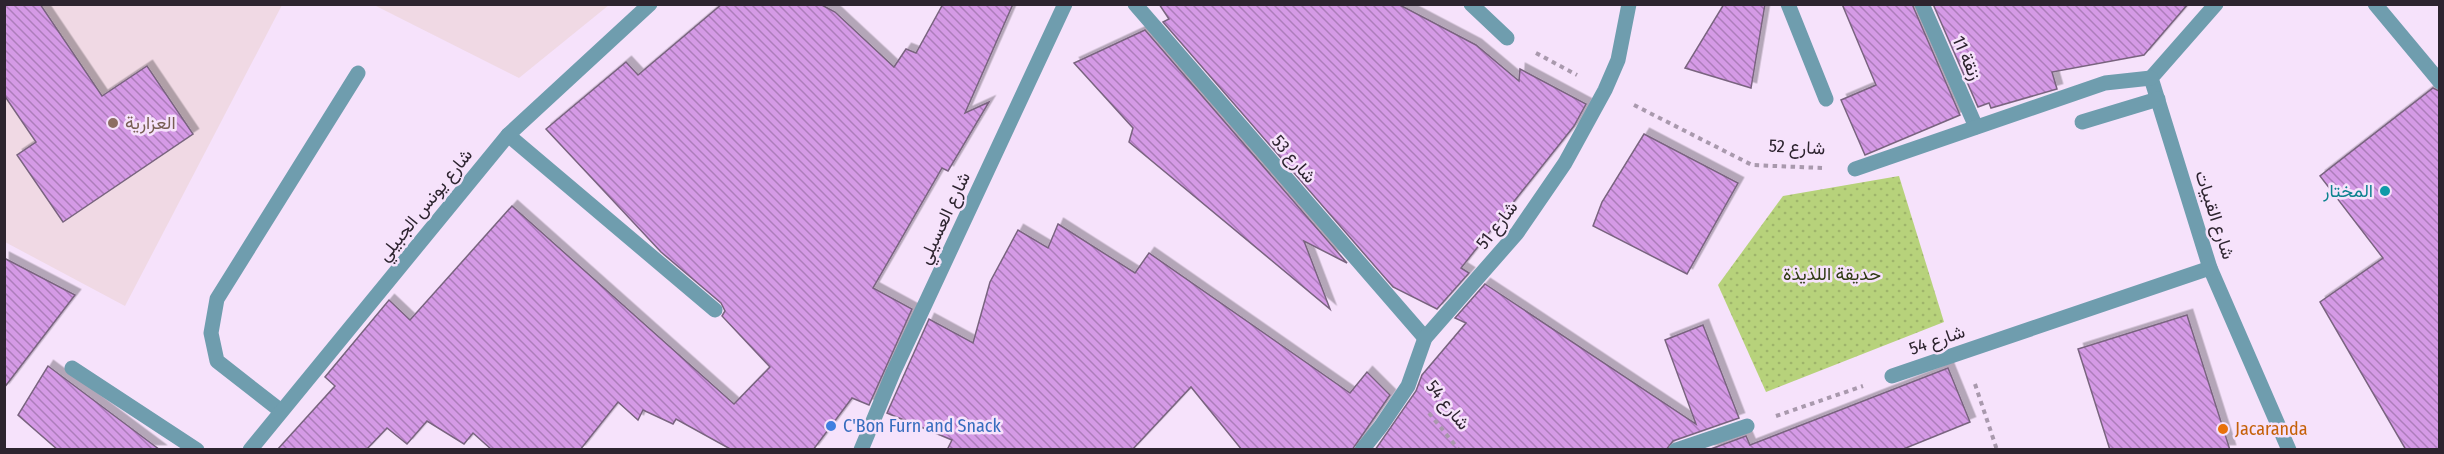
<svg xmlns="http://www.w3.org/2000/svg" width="2444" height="454" font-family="'Fira Sans Condensed',Vazirmatn,sans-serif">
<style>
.education{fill:#f0d9e4}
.grass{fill:url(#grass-dots)}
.building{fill:url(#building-back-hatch);stroke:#79647f;stroke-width:1.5;filter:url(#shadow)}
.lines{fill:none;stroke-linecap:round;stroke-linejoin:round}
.path{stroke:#a999ad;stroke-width:4;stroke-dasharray:4.5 4.5;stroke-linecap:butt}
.minor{stroke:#6f9dae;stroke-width:15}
.education-dot{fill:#8d6e63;stroke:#f6e2fb;stroke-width:2}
.culture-dot{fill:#0f9aa8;stroke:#f6e2fb;stroke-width:2}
.shop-dot{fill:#3f7fe0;stroke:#f6e2fb;stroke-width:2}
.food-dot{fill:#e8710a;stroke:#f6e2fb;stroke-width:2}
.labels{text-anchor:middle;stroke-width:5;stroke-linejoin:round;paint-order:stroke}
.street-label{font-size:18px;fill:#2d242f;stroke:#f6e2fb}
.education-label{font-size:18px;fill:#785e54;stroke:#f6e2fb;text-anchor:start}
.culture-label{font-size:18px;fill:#0d838f;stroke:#f6e2fb;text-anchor:end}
.park-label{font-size:18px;fill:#2f3a13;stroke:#f6e2fb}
.shop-label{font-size:18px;fill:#366cbe;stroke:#f6e2fb;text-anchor:start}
.food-label{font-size:18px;fill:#c56008;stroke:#f6e2fb;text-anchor:start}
</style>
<defs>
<pattern id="grass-dots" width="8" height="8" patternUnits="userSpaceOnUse" patternTransform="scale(1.5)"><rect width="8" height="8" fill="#b7d27b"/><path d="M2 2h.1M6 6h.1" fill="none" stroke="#9eb46b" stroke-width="1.8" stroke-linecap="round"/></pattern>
<pattern id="building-back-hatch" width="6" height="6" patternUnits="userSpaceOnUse" patternTransform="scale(1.5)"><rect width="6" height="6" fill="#d59ae6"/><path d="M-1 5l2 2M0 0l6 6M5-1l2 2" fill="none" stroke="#ad7dbb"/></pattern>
<filter id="shadow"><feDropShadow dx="5.5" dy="-5.5" stdDeviation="0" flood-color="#0004"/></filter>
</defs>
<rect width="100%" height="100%" fill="#f6e2fb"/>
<g class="education">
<path d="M4,5H282L125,306L5,242Z"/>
<path d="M374,5H609L519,78Z"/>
</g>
<path class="grass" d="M1899,176L1944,322L1766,392L1718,285L1783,196Z"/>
<g class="building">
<path d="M4,4H40L102,96L147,66L193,134L63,222L17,155L36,142L4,95Z"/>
<path d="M722,4H820L835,12L894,67L906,49L916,53L943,4H1013L965,113L989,102L948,171L942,168L873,288L912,309L869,405L852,398L813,450H732L676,419L673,424L643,410L638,420L618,402L580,450H492L473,433L464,444L427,421L407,444L387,428L366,450H277L335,386L325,377L389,300L410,320L512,206L734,404L770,367L722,316L725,311L721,303L661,252L546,129L626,62L638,75Z"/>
<path d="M1159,4H1398L1476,45L1519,81L1520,69L1586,104L1574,126L1461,268L1469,273L1437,309L1393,287L1163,22L1169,19Z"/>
<path d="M1724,4H1765L1751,88L1685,68Z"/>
<path d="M1842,4H1912L1960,115L1865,155L1841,100L1876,85Z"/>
<path d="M1933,4H2188L2144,55L2052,72L2057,89L1991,108L1989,103L1978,107Z"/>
<path d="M1145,30L1347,263L1304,241L1330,309L1129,142L1133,128L1074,63Z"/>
<path d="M2433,88L2439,91V450H2406L2320,302L2383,258L2320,176Z"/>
<path d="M1644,134L1738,183L1687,274L1593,226L1602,202Z"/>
<path d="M1058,224L1135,273L1149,253L1350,393L1367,372L1390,395L1352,450H1242L1191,387L1132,450H947L952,440L887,413L929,319L973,343L990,282L1018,230L1048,248Z"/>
<path d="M4,258L75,295L4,388Z"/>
<path d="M1485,284L1696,424L1665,340L1703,325L1739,418L1673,441L1666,450H1375L1416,391L1422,375L1466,323L1455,318Z"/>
<path d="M2187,315L2230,450H2110L2078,349Z"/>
<path d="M48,366L160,450H58L18,415Z"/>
<path d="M1948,368L1970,422L1901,450H1708L1746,436L1750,445Z"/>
</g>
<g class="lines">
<g class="path">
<path d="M1536,53L1577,75"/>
<path d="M1634,105L1752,165L1822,168"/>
<path d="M1975,384L1997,450"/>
<path d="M1429,413L1459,450"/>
<path d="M1776,416L1863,386"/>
</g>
<g class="minor">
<path d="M1135,4L1425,338"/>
<path d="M1471,4L1507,38"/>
<path d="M1788,4L1826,99"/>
<path d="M1922,4L1976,127"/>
<path d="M2216,4L2151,78L2210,268L2289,450"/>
<path d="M2375,4L2440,82"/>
<path d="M2082,122L2158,99"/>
<path d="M508,135L715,310"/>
<path d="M1855,169L2105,83L2151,78"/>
<path d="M72,368L197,450"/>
<path d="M1892,376L2210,268"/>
<path d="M281,411L217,361L211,333L217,299L358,73"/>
<path d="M250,450L508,135L650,4"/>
<path d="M861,450L893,373L1065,4"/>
<path d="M1362,450L1381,426L1408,386L1425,338L1517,233L1565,163L1605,90L1618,60L1629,4"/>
<path d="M1676,450L1747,426"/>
</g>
</g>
<circle class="education-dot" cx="113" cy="123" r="6"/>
<circle class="culture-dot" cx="2385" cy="191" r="6"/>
<circle class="shop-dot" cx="831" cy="426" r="6"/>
<circle class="food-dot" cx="2223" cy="429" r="6"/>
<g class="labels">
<g class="street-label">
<text transform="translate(1967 58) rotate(66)" y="6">زنقة 11</text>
<text transform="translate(1797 147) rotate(3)" y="6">شارع 52</text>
<text transform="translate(1294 159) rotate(49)" y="6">شارع 53</text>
<text transform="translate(425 205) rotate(-51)" y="6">شارع يونس الجبيلي</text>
<text transform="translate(2215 215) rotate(72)" y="6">شارع القبيات</text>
<text transform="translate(944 218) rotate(-65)" y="6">شارع العسيلي</text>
<text transform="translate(1497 225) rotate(-52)" y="6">شارع 51</text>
<text transform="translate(1937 340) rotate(-19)" y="6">شارع 54</text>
<text transform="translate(1448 405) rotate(51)" y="6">شارع 54</text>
</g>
<g class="education-label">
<text x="125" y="129">العزارية</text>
</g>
<g class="culture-label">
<text x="2373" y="197">المختار</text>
</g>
<g class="park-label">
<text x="1832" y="280">حديقة اللذيذة</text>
</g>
<g class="shop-label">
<text x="843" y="432">C'Bon Furn and Snack</text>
</g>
<g class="food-label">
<text x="2235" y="435">Jacaranda</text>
</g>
</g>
<rect width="2444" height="454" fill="none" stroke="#2d242f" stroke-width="12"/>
</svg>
